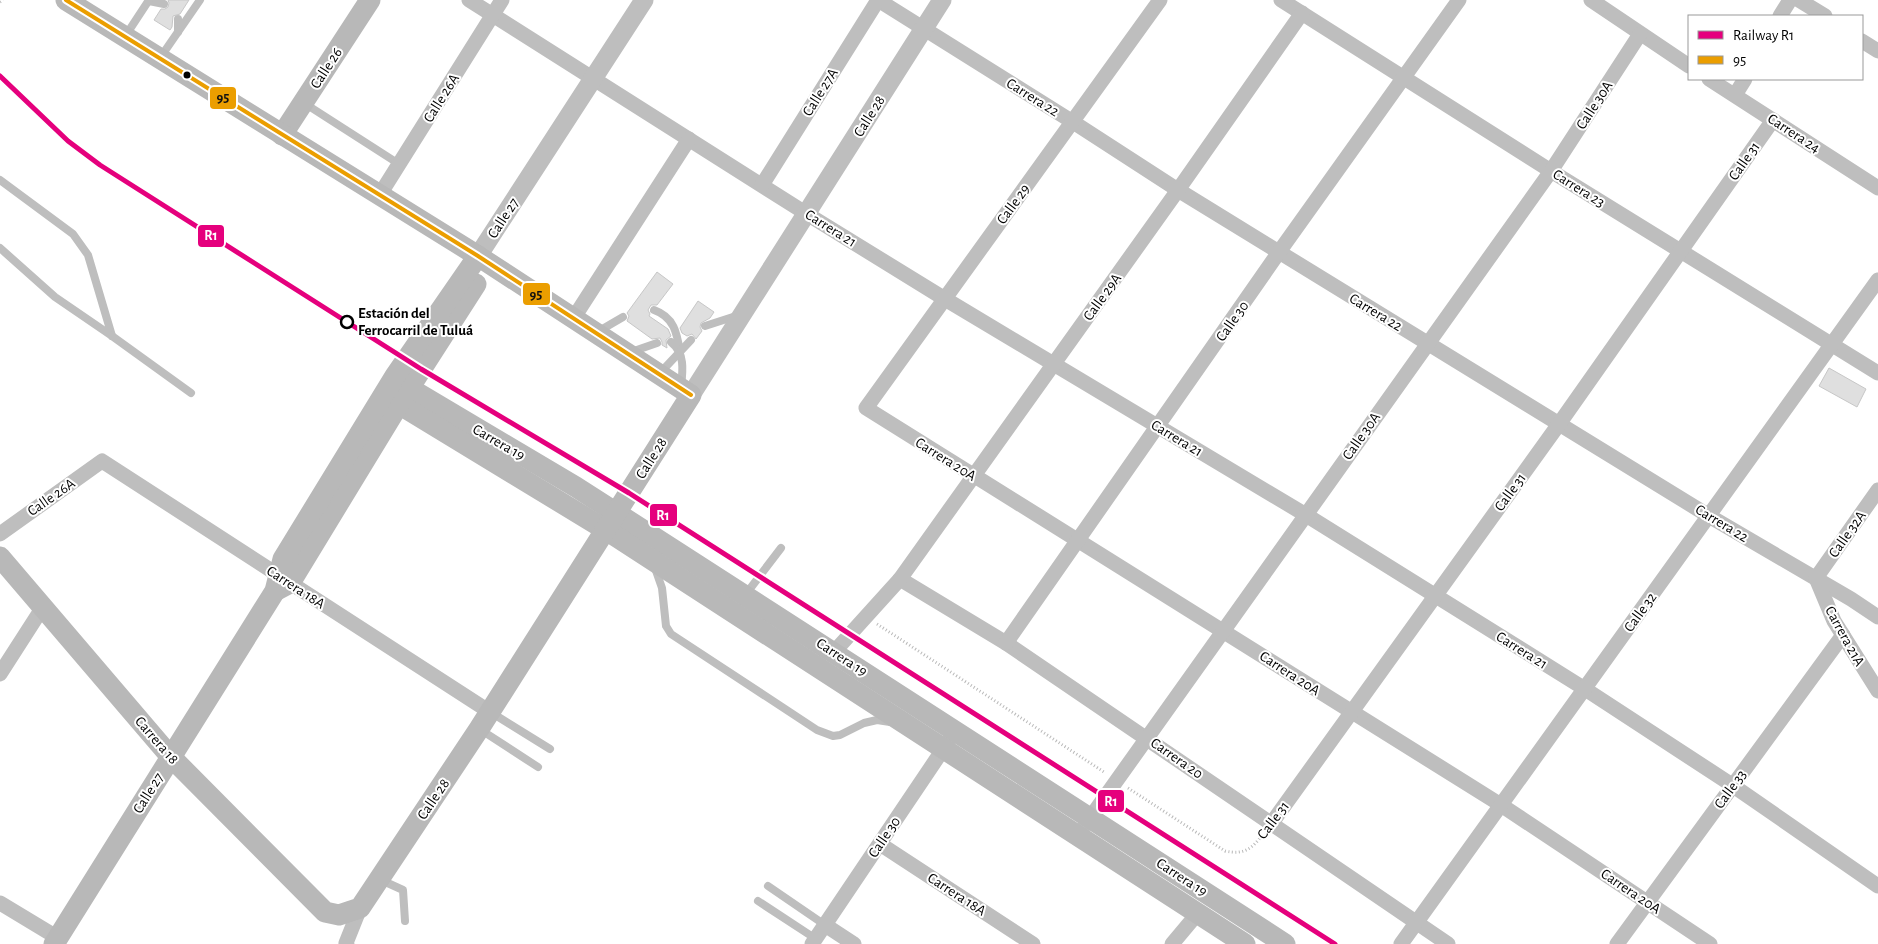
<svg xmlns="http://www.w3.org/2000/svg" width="1878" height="944" font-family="'Alegreya Sans',sans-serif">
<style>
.building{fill:#dfdfdf;stroke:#c7c7c7}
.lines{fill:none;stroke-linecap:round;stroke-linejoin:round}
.path{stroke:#b9b9b9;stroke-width:3;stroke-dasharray:1 2.5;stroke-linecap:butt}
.service{stroke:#bebebe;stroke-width:8}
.minor{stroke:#bebebe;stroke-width:15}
.tertiary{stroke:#bebebe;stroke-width:19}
.secondary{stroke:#b8b8b8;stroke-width:21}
.bus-1-casing{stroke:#fff;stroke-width:8}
.bus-1{stroke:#eb9e00;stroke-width:4}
.rail-1-casing{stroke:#fff;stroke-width:9}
.rail-1{stroke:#e5007d;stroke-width:5}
.bus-dot{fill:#000;stroke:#fff;stroke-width:2}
.stop-dot{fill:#fff;stroke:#000;stroke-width:2.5}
.labels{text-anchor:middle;stroke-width:4;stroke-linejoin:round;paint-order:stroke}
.street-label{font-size:15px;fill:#000;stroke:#fff}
.stop-label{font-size:15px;font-weight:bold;fill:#000;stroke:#fff;text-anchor:start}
.line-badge{stroke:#fff;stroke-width:2}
.badge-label{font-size:14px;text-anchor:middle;font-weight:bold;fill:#fff}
.pale-badge-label{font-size:14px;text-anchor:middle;font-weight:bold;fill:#111}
</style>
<rect width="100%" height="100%" fill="#fff"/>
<g class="building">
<path d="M168,0H189L180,14L173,16L172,27L170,30L154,20L161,9H165L168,7L169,3Z"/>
<path d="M657,272L673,284L657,305H651L648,310L650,314L649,316L668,329L671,336L666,340L667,348L662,345V342L660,338L652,339L627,321L629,316L627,313Z"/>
<path d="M698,301L714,312L710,318L701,323L700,327L702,331L696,339L692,334L687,336L682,333L680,328Z"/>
<path d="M1829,368L1866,389L1857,407L1819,386Z"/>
</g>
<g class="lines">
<g class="path">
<path d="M0,2L3,0"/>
<path d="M877,624L1104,772"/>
<path d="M1128,788L1225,851C1244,855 1252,849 1263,834"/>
</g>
<g class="service">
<path d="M149,1L164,4"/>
<path d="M178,19V32"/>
<path d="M126,35L149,0"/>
<path d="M160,58L200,0"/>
<path d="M304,103L399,164"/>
<path d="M0,180L73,234L88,255L112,336"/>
<path d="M0,248L55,297L112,336L191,393"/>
<path d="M654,310C674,317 677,333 680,352"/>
<path d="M705,326L736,316"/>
<path d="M599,331L623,317"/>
<path d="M671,342C685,353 683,370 681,387"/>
<path d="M631,352L657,343"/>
<path d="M660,373L691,340"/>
<path d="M655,568L662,588L666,626L671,634L817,730L833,736L840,735L864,723L877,720L890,722"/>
<path d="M746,594L781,548"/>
<path d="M492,713L550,749"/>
<path d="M481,730L538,767"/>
<path d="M381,880L403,890L405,921"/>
<path d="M768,886L825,925"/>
<path d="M758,901L816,939"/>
</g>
<g class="minor">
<path d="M469,0L807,214L945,299L1306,515L1585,689L1732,785L1878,886"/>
<path d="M878,0L1073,122L1178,190L1709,516L1851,599L1878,617"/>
<path d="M1160,0L866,408L1501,805L1710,944"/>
<path d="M1281,0L1551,171L1878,373"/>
<path d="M1591,0L1689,66"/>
<path d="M1799,0L1825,16"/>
<path d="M1780,16L1790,0"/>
<path d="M1862,41L1878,51"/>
<path d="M1709,79L1878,188"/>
<path d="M1735,95L1745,79"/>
<path d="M762,185L878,0"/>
<path d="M379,196L502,0"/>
<path d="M573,319L689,139"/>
<path d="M1878,490L1816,578L1834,621L1878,691"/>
<path d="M0,534L102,461L490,712"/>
<path d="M900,579L1006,643L1448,944"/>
<path d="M1006,643L1279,252L1459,0"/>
<path d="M834,652L900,579L1178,190L1302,13"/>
<path d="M0,674L43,607"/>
<path d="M1271,824L1559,424L1773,120"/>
<path d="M1085,825L1551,171L1640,34"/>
<path d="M880,844L1033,944"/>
<path d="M0,903L58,938"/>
<path d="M825,925L854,944"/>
<path d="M347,944L346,943L360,908"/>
<path d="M812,944L948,742"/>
<path d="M1172,944L1198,913"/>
<path d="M1401,944L1878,280"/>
<path d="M1617,944L1843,635"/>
</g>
<g class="tertiary">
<path d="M478,256L644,0"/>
<path d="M691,395L942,0"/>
</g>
<g class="secondary">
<path d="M282,135L370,0"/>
<path d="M394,379L576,487L671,548L1285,944"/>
<path d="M384,395L606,530L1245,944"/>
<path d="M0,557L170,756L325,912L339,915L360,908L479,729L691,395L478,256L66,0"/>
<path d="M275,591L290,583L399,404L476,284"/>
<path d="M54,944L275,591L283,559L395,376L478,256"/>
</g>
<g class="bus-1-casing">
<path id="bus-1" d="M66,0L478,256L691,395"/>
</g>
<use href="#bus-1" class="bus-1"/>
<g class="rail-1-casing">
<path id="rail-1" d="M0,76L68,141L100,165L421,369L629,493L1335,944"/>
</g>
<use href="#rail-1" class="rail-1"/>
</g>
<circle class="bus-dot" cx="187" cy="75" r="4.5"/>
<circle class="stop-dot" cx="347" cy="322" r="6"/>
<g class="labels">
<g class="street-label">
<text transform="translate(326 68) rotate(-57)" y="5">Calle 26</text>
<text transform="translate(820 92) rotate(-58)" y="5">Calle 27A</text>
<text transform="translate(1033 97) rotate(32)" y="5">Carrera 22</text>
<text transform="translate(441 98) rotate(-58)" y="5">Calle 26A</text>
<text transform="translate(1594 105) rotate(-57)" y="5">Calle 30A</text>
<text transform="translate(869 116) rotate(-58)" y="5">Calle 28</text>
<text transform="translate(1794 133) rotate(33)" y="5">Carrera 24</text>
<text transform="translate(1744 161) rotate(-55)" y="5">Calle 31</text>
<text transform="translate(1579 188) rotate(32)" y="5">Carrera 23</text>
<text transform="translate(1013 204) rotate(-54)" y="5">Calle 29</text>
<text transform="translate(503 218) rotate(-57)" y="5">Calle 27</text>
<text transform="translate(831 228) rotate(32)" y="5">Carrera 21</text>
<text transform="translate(1102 297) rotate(-54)" y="5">Calle 29A</text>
<text transform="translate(1376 312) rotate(31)" y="5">Carrera 22</text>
<text transform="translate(1232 321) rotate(-55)" y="5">Calle 30</text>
<text transform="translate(1361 436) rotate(-55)" y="5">Calle 30A</text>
<text transform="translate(1177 438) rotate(31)" y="5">Carrera 21</text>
<text transform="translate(499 442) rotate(30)" y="5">Carrera 19</text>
<text transform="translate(651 458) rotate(-58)" y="5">Calle 28</text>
<text transform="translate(946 459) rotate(32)" y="5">Carrera 20A</text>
<text transform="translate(1510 492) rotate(-54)" y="5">Calle 31</text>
<text transform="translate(51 497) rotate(-35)" y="5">Calle 26A</text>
<text transform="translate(1722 523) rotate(31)" y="5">Carrera 22</text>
<text transform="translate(1847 534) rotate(-55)" y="5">Calle 32A</text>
<text transform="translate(296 587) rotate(33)" y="5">Carrera 18A</text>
<text transform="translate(1640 612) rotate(-54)" y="5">Calle 32</text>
<text transform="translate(1845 636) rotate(61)" y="5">Carrera 21A</text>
<text transform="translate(1522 650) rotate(32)" y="5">Carrera 21</text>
<text transform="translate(842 657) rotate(33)" y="5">Carrera 19</text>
<text transform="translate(1290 673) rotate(33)" y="5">Carrera 20A</text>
<text transform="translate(157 740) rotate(49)" y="5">Carrera 18</text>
<text transform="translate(1177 758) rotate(35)" y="5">Carrera 20</text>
<text transform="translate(1730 789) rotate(-54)" y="5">Calle 33</text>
<text transform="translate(148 793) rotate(-58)" y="5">Calle 27</text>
<text transform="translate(433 799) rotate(-56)" y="5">Calle 28</text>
<text transform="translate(1273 820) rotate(-53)" y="5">Calle 31</text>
<text transform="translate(884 837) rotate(-56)" y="5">Calle 30</text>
<text transform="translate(1182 877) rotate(33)" y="5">Carrera 19</text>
<text transform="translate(1631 891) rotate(34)" y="5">Carrera 20A</text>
<text transform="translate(957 894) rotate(33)" y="5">Carrera 18A</text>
</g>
<g class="stop-label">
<text x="358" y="318">Estación del<tspan x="358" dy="17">Ferrocarril de Tuluá</tspan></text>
</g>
</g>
<g class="line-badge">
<rect x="209" y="86" width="28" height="24" rx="5" fill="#eb9e00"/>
<rect x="197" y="224" width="28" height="24" rx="5" fill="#e5007d"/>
<rect x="522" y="282" width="29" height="24" rx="5" fill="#eb9e00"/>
<rect x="649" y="503" width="29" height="24" rx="5" fill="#e5007d"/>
<rect x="1097" y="789" width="28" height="24" rx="5" fill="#e5007d"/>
</g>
<g class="badge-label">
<text x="211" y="240">R1</text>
<text x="663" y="520">R1</text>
<text x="1111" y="806">R1</text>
</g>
<g class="pale-badge-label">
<text x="223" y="102">95</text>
<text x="536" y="299">95</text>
</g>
<rect x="1688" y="15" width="175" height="65" fill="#ffffff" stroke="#999999"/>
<rect x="1698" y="31" width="25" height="8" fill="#e5007d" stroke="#999999"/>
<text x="1733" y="40" font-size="15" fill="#000000">Railway R1</text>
<rect x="1698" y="56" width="25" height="8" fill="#eb9e00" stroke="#999999"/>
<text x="1733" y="65" font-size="15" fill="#000000">95</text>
</svg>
